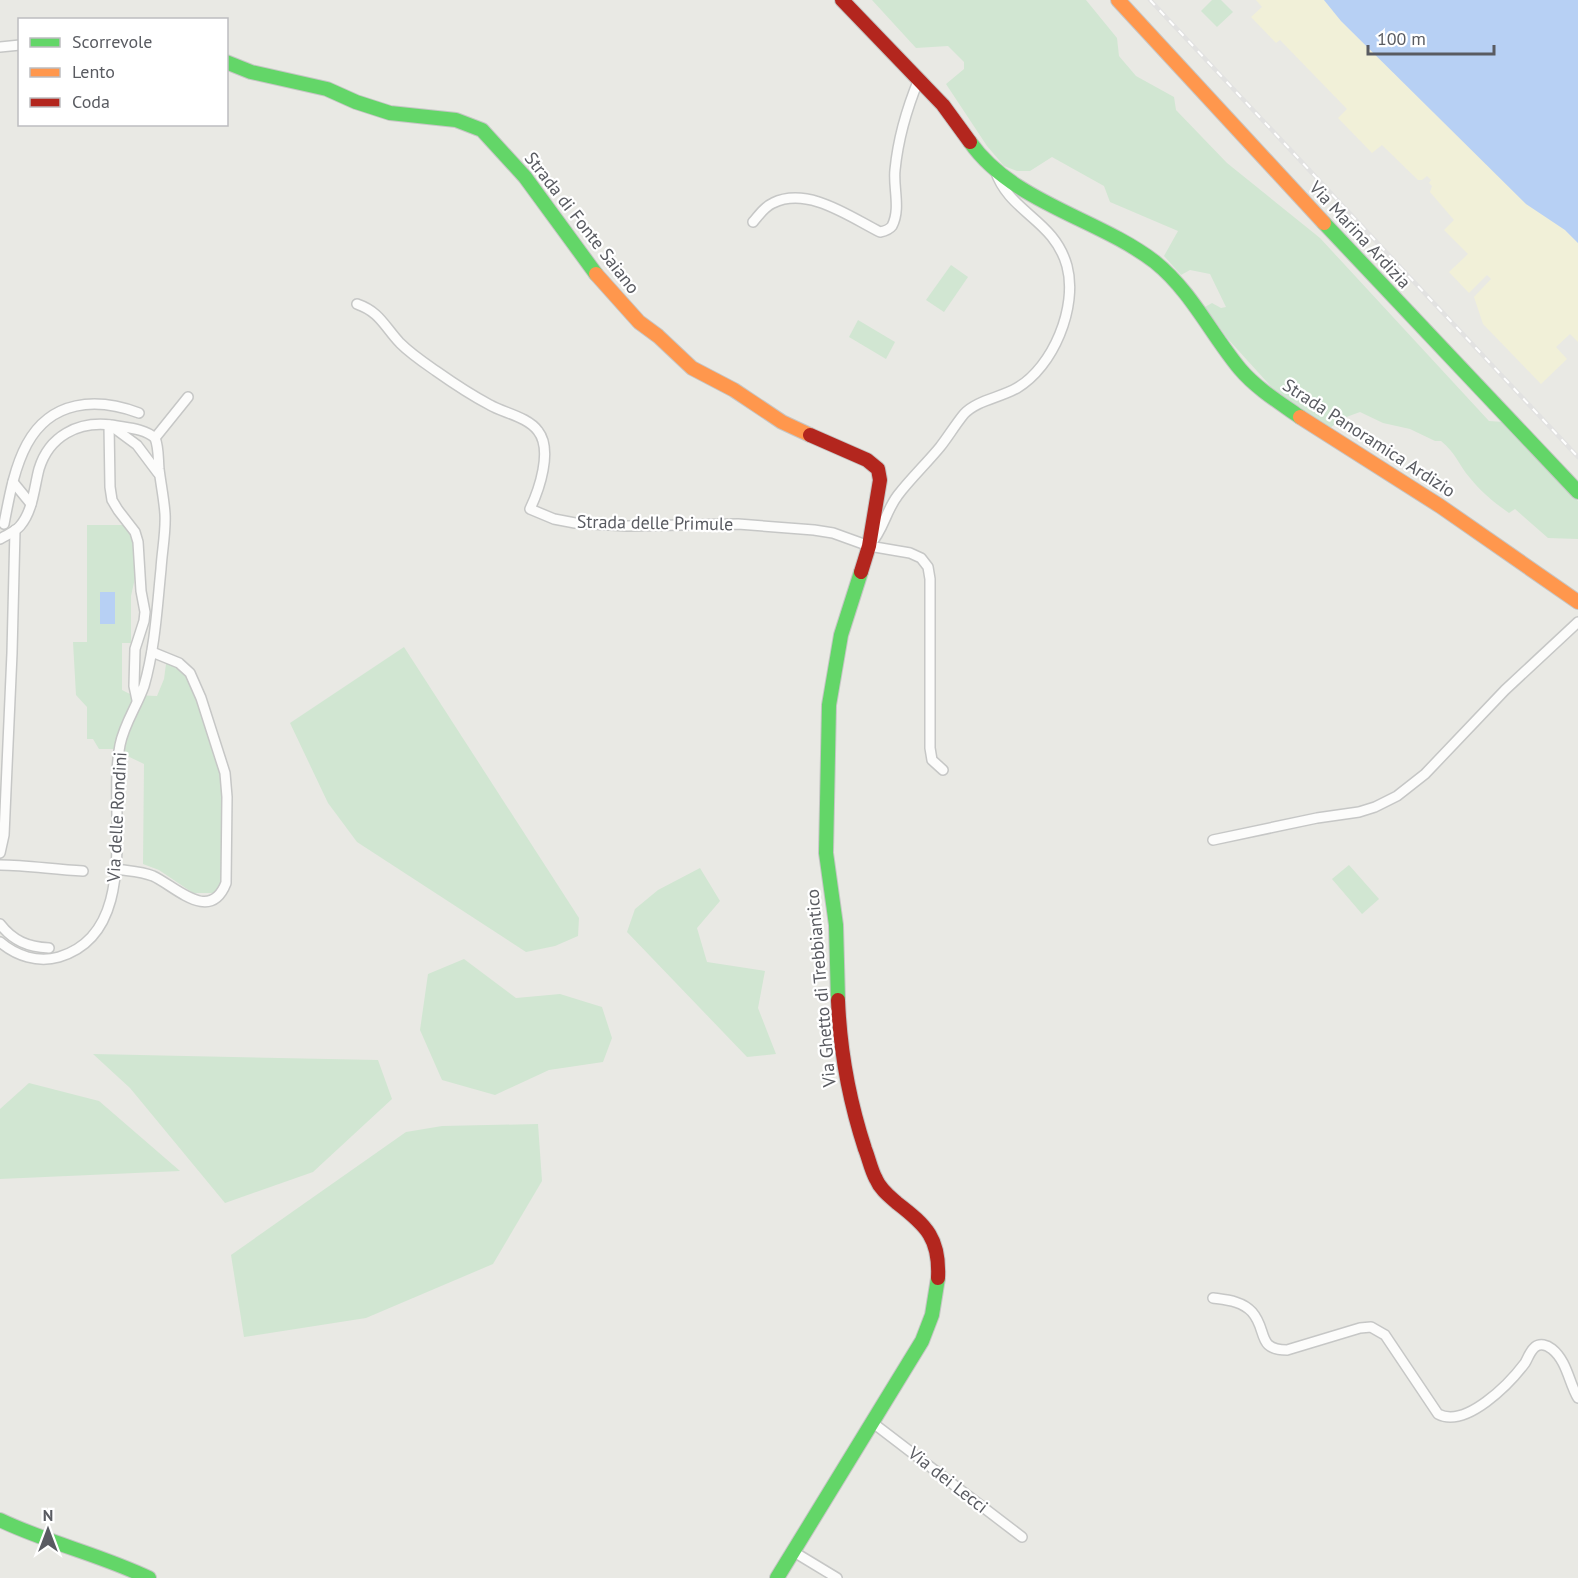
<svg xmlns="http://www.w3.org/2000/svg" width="1578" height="1578" font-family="'PT Sans',sans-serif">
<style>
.green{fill:#d1e6d2}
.sand{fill:#f1f0d8}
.water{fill:#b7d0f4}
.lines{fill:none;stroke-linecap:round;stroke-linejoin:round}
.street-casing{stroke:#c6c7c6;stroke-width:12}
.fast-casing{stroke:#c6c6c5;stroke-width:16}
.slow-casing{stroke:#c6c6c5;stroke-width:16}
.jam-casing{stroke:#c6c6c5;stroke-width:16}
.street{stroke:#fcfcfb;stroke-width:9}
.fast{stroke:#63d668;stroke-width:14}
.slow{stroke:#ff974d;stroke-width:14}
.jam{stroke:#b3261e;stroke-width:14}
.rail-casing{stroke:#e2e2e1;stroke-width:4.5}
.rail{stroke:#fff;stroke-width:2;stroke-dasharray:7;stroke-linecap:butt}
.labels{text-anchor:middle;stroke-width:4.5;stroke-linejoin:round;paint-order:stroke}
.street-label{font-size:18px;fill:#595b61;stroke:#fff}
</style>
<rect width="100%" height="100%" fill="#e9e9e4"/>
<g class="green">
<path d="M872,0H1086L1117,38L1119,56L1136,76L1174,97L1176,110L1227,163L1320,238L1489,421L1504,422L1578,501V539L1548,538L1515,509L1509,513C1495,503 1481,492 1470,478C1458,464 1456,453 1441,441H1435L1410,429L1383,423L1360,412L1341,419L1329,429L1277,393L1227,338L1205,307L1212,303L1221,308L1226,307L1210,274L1190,270L1181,275L1164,256L1178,231L1110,202L1104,186L1052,157L1030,171H1017L1004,166L987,146L946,84L964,69V62L948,46L916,48Z"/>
<path d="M1212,0H1221L1233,12L1217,27L1201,11Z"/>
<path d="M951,265L968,277L944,312L926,300Z"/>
<path d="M858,320L895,342L886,359L849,337Z"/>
<path d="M87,525H125L131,533L133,540L135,578L131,596V643H122V690L132,695L157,696L164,679L166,664L173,662L186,672L197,695L223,780L222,883L215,893H193L159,870L143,864L144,764L113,749H99L93,739H87V707L76,695L73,642H87Z"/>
<path d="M404,647L579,918L578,936L555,946L526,952L357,842L328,803L290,723Z"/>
<path d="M1349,865L1379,899L1362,914L1332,879Z"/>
<path d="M700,868L720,901L697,928L707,962L765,971L758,1008L776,1054L747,1057L627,932L635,909L658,890Z"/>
<path d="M464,959L516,998L560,994L602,1007L612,1038L603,1062L549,1070L495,1095L442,1080L420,1030L428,974Z"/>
<path d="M93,1054L378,1060L392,1099L313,1172L225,1203L130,1088Z"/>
<path d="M29,1083L99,1101L180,1171L0,1179V1109Z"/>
<path d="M538,1124L542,1181L493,1264L366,1318L244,1337L231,1255L406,1132L442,1126Z"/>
</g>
<path class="sand" d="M1256,0H1324L1341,21L1526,204L1565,230L1578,243V342L1570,334L1556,347L1567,359L1541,384L1483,324L1474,297L1491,279L1487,275L1469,293L1449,272L1468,254L1444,230L1454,220L1430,192L1432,186L1429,183L1431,180L1427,176L1422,180H1418L1382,145L1372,153L1338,118L1347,109L1280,40L1276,43L1251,17L1262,7Z"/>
<g class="water">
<path d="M1324,0H1578V243L1565,230L1526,204L1341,21Z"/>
<rect x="100" y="592" width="15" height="32"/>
</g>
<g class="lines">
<g class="street-casing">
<g id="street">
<path d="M0,47L20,45"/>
<path d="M753,222C759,215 764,207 773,203C808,186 850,217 880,232C885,231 889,230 892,226C901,209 893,187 895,170C898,139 907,108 919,79"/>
<path d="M357,304C380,312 384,326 400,343C411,354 423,362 436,371C453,383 471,395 490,405C504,413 528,417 538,431C553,450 539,490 530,509L554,519L575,523L627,526L738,524L814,530L833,533L869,546L910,553L921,558L928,567L930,579V748L932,760L943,770"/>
<path d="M109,425L110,487L112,500L118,510L135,532L138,542L141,591L145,612L144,621L135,649L134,686L137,700"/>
<path d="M114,428L137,445L158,473"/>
<path d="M155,438L188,397"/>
<path d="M13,482L31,504"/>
<path d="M4,524C9,498 14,468 27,444C51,400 96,397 139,413"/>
<path d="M0,539C6,535 15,532 20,526C33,511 34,488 39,469C49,436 78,421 111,425C126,428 144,428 155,438C159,448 158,459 159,469C161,485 164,499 165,514C166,532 162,551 161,569C157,608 155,648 144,686C137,706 124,724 120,745C107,808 143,932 59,957C38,963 16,956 0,942"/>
<path d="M869,546C884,530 885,512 898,495C911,478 926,464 940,447C948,437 955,425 964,414C977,400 1000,398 1017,388C1053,367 1078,307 1067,266C1054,219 1009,213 995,170"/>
<path d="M1213,840L1317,818L1359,812L1375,807L1397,796L1425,774L1505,690L1578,622"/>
<path d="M0,853L4,835L12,653L15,530"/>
<path d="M0,865C28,865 55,870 83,871"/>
<path d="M116,869C128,871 141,871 153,876C175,886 210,924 226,883L227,797L225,773L201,698L190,673L179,663L152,652"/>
<path d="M0,924C13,941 28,947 49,948"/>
<path d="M1213,1298C1227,1300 1242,1301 1252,1312C1268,1330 1256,1350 1287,1350L1360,1328L1371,1327L1385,1335L1438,1414C1466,1429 1510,1383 1525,1363C1528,1358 1530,1351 1535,1347C1540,1343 1547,1345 1552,1349C1567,1361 1569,1383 1578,1398"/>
<path d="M873,1423L1022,1537"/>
<path d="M794,1552L837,1578"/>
</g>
</g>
<g class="fast-casing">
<g id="fast">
<path d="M226,62L251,72L327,89L356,102L390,113L456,120L482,130L525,177L596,274"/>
<path d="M970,142C1013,203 1098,218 1155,262C1191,291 1211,334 1240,369C1256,388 1280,403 1300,417"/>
<path d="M1324,223L1578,492"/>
<path d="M838,1000L836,925L826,853L829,705L841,635L861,572"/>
<path d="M0,1520C48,1543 101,1555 149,1578"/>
<path d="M777,1578L922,1341L932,1315L938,1278"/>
</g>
</g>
<g class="slow-casing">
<g id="slow">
<path d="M1118,0L1324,223"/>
<path d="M596,274L639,322L658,336L692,368L734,390L782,422L810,435"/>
<path d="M1300,417L1440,506L1578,602"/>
</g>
</g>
<g class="jam-casing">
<g id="jam">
<path d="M842,0L943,105L970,142"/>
<path d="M810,435L867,460L878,469L880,480L869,546L861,572"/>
<path d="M838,1000C840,1051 849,1100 865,1149C869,1159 871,1170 876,1179C880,1189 889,1196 897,1203C927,1226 940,1239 938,1278"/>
</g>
</g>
<use href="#street" class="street"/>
<use href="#fast" class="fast"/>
<use href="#slow" class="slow"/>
<use href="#jam" class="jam"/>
<g class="rail-casing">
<path id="rail" d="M1150,0L1578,457"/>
</g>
<use href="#rail" class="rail"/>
</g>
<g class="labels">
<g class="street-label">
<text transform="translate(582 223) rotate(52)" y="6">Strada di Fonte Saiano</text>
<text transform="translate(1360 235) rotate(47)" y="6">Via Marina Ardizia</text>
<text transform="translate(1369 438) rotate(33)" y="6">Strada Panoramica Ardizio</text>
<text transform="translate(655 523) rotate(1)" y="6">Strada delle Primule</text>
<text transform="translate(117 817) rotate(-87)" y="6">Via delle Rondini</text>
<text transform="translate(821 988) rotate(-95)" y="6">Via Ghetto di Trebbiantico</text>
<text transform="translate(948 1480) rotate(38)" y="6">Via dei Lecci</text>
</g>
</g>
<rect x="18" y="18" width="210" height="108" fill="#ffffff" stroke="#bdbdc0" stroke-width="1.5"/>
<rect x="30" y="38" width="30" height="9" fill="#63d668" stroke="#bdbdc0" stroke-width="1.5"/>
<text x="72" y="48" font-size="18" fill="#595b61">Scorrevole</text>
<rect x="30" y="68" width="30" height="9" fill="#ff974d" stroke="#bdbdc0" stroke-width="1.5"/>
<text x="72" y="78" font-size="18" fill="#595b61">Lento</text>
<rect x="30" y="98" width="30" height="9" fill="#b3261e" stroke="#bdbdc0" stroke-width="1.5"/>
<text x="72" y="108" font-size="18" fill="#595b61">Coda</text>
<g transform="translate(48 1530)" stroke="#ffffff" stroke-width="4.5" paint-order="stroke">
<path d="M0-4.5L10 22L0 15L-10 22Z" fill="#595b61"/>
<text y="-9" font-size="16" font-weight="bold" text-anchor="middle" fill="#595b61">N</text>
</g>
<path d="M1368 45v9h126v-9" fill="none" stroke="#595b61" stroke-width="3"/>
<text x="1377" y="45" font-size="18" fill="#595b61" stroke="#ffffff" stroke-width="4.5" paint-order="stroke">100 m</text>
</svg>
